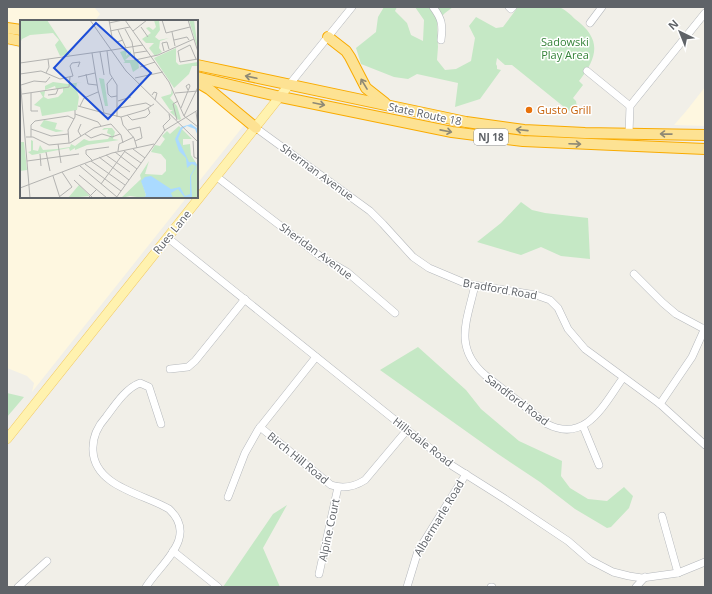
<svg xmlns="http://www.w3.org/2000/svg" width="712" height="594" font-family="'Open Sans',sans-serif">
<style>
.commercial{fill:#fef7e0}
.green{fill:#c5e8c5}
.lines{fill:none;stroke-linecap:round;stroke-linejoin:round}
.minor-casing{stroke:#b5b8bc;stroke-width:8}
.major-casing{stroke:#f2c960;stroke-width:10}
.highway-casing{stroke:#f9ab00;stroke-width:12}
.minor{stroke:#fff;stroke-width:7}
.major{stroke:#fff2af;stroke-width:9}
.highway{stroke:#fde293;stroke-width:10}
.oneway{stroke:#8e8975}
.food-dot{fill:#e8710a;stroke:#fff;stroke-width:1.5}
.labels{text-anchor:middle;stroke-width:3;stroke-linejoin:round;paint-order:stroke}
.shield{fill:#fff;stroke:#8f9295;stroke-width:1}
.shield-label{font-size:10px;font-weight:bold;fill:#5f6368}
.park-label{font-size:11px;fill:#348238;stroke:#fff}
.food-label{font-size:11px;fill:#c56008;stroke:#fff;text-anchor:start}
.street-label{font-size:11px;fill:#5f6368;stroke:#fff}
.inset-road{fill:none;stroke:#b3b3b1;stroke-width:1}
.view{fill:#1d4ed8;fill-opacity:0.15;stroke:#1d4ed8;stroke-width:2}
.inset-edge{fill:none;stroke:#5f6368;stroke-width:2}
</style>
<rect width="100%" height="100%" fill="#f1efe8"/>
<g class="commercial">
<path d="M7,7H96L95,8L100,14L95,21H21V24L7,21Z"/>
<path d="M7,45L21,48V197H187L32,392L34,383L27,376L7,368Z"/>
<path d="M197,86L203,89L245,124L197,184Z"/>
<path d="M705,87V126L674,125L687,110Z"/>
</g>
<g class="green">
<path d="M384,7H397L395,11L407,23L411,35L423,41L424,20L415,7H453L445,13L437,21L438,47L437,60L445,70L456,69L471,61L475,38L469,26L476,17L496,28L503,27L518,7C531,7 545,5 558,7C564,8 571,15 575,19C602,39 598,57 579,81L583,85L573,98L576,101L577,107L576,109L569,111L512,65H505L497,58L496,64L497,66V69L501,70L480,99L455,107L458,83L417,74L408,79L394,77L361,64L356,48L376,32L378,17Z"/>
<path d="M521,202L532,210L545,213L588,218L590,259L561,256L541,247L521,255L477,242L501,223Z"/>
<path d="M418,347L466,390L481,409L519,441L562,461L561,476L570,488L588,499L607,501L624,487L633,496L629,508L611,527L607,528L575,509L540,482L498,454L380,370Z"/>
<path d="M7,393L24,397L7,417Z"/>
<path d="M287,505L263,548L280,587H223L273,514Z"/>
</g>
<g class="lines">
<g class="minor-casing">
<g id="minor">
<path d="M433,7C442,19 443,25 441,40"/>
<path d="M509,7L511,9L513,7"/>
<path d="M590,23L602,7"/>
<path d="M587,71L630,106"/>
<path d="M289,85L352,7"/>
<path d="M256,128L370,211L383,224L413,257L429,268L467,284L536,295L550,300L558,308L568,329L585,349L660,404L705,445"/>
<path d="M629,133L630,106L705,13"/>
<path d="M217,177L321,257L347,272L395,313"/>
<path d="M168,238L451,465L505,499L568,541L590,560L613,572L629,576L642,578L678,573L705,562"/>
<path d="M634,274L663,303L676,314L704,329"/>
<path d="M475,285C467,321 453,347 485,375L547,424C586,444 604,404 623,378"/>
<path d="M170,369L188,367L195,361L245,299"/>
<path d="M660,404L692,357L705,328"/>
<path d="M583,426L599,465"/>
<path d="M260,427L331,485C343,489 354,487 365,480L407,430"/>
<path d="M228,497L245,453L258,430L316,357"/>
<path d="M662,516L678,573"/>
<path d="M173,551L218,587"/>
<path d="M319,574L338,487"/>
<path d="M18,587L47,561"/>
<path d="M146,587C161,563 199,537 169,509C144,494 95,487 93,451C92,437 97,427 106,417C115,405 126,388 140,383L149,387L161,424"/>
<path d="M407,587L418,551L466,474"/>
<path d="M491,587H492"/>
<path d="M636,587L645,577"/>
</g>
</g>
<g class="major-casing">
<path id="major" d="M7,439L289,85"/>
</g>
<g class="highway-casing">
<g id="highway">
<path d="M7,28L21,30"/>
<path d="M328,37L346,51L350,57L366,88L385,103"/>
<path d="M7,38L21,41"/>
<path d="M197,65L466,122L524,130L585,133L705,135"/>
<path d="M197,77L281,97L452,132L523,141L705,149"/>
<path d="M197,82L209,89L256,128"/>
</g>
</g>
<use href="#minor" class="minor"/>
<use href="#major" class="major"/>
<use href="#highway" class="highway"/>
</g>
<defs><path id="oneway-shaft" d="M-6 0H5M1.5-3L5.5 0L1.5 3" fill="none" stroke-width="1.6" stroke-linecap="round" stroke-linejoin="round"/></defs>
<g class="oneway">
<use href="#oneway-shaft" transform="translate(251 77) rotate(-168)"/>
<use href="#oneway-shaft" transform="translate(364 84) rotate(-121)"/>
<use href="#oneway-shaft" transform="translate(319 104) rotate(12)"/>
<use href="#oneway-shaft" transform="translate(522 130) rotate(-174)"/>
<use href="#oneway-shaft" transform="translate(446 131) rotate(11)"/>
<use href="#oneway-shaft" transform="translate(666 134) rotate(-179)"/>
<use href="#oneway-shaft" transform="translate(575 144) rotate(2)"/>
</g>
<circle class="food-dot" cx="529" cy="110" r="4"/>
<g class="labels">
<rect class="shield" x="474" y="129" width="34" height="16" rx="3"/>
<g class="shield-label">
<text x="491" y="141">NJ 18</text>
</g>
<g class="park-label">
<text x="565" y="46">Sadowski<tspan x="565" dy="13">Play Area</tspan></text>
</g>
<g class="food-label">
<text x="537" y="114">Gusto Grill</text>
</g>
<g class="street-label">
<text transform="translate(425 114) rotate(12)" y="4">State Route 18</text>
<text transform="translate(317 172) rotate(36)" y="4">Sherman Avenue</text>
<text transform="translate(172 232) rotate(-51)" y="4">Rues Lane</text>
<text transform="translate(316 251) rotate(36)" y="4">Sheridan Avenue</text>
<text transform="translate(500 289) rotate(10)" y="4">Bradford Road</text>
<text transform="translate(517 400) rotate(37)" y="4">Sandford Road</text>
<text transform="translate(423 442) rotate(38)" y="4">Hillsdale Road</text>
<text transform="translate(298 458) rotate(39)" y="4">Birch Hill Road</text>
<text transform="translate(439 518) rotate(-59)" y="4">Albermarle Road</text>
<text transform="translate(329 530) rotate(-78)" y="4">Alpine Court</text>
</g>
</g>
<g transform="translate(20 20)">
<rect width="178" height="178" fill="#f1efe8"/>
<path d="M0,0H27L50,35L40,36L35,25L39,20L33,13L10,15L2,19L0,23ZM134,0H139L140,10L135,17L139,20L149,18L140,21L139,28L142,32L135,36L129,28L134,23H126L122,19L131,13L126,8L129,7L133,10L136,7ZM169,0H174L178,30ZM156,28V42L159,45L178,42V46H172L169,54L154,68L134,38ZM107,30L106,36L111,31V35L105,40H118L119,48L113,52L110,43H103L105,42L100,32ZM79,58L84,59L88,86H85ZM33,62L48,64L62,62L57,63L56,68L59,77L57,90L22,96L20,87L14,85L23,77L20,72L25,71L24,77L28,79L38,77L43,72V68L36,69L35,66L25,70V66ZM152,68L153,74L150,78L157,86L161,99L159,100L150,92L153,90H150L141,77L151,74ZM24,100L37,103L35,109L44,111L36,112L24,108L20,106ZM159,106L172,119H163V125L170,124L171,135L178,146V178H153L122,162L126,175L124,178L110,176L101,178L121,159L120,155L129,141L125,154L142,155L146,151V140L141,134L131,132L135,125L140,126L145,119L142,116L147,111L150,114ZM84,108H92L95,112L93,119L99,120L67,125L55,130V128L50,131L49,128L12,135L8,132L11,131V120L13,121V130L18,131L20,125L23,130L37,129L50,127L51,124L55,126L64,119L69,121L88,119L91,115L87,113L88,109L82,110ZM0,122H4L7,150L0,151ZM59,165L70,176L48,178Z" fill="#c5e8c5"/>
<path d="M171,104L178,109V116L175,109L167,106L162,109L158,119L169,142H175L177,145L171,156L172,177L165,178L158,169L151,173L153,178H124L126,175L121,161L125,157L131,156L151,169L160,167L165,176L170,174V156L176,146L172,144L167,148L166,138L159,131L155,119L161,107Z" fill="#aadaff"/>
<path class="inset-road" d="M70,0L106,51L178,122M89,0L92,17L97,22L103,20M105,0L149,62L164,96L178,107M142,0L146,13L170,7M168,0L178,32M89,3L103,0M121,7L128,17M105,9L112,22L115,40L138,35L174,19M98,10L106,28M90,11L110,7M113,11L127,0M152,12L155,26M154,20L167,17L169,20M92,30L123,25M87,31L90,54L97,65V97M144,31L142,23L147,22L149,29M80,32L84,55M72,33L78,70L84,93L101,97L125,90L134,84M114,33L127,31M176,39L170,25L158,31L160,42L178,39M0,43L92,30M120,47L135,42M26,53L29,47L28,39M0,54L21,51L40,59L53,56L50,46L52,43L60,42L58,47M66,54L68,64L77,65M58,57L75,53M0,58L10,178M92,58L87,64L88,74L91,77L97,76M115,58L143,52M1,65L14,61L26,62L30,57M11,73V91H18M155,73L178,71M2,74L49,67L50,57M28,75L36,74L38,69M132,75L134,72L137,73L135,80M98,81L111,77M58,86L84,93M60,86L64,78L78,72M99,88L126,83L131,86M161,88L170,66L169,64L166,66L168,70M176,92L178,106M55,94L78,102L81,106M107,95L112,100L126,97L130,93L128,88M164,96L178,67M101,97L103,105L114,118L117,128M157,100L153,84L158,81M11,109L31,116L48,114M108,110L120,107L122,118L115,121M145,111L143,106L150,99L149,94M65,114L71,118L82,114L92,117L100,114M61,116L58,111L61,104M6,117H13L29,125L50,123L74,108L91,104L101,115L103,123M11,117V105L15,101L48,96L54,99M173,121L174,137L178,139M49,123L48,110L55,97V90M38,124L41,143M113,129L125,138M98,131L99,124L114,117M104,131L121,143M26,132L30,151M95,132L117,149M20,134L21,146M86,135L110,152M79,137L109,160M72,140L66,134V130L89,127M7,141L59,134M71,141L105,165M65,144L101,171M60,146L97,177M59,155L87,178M33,156L40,178M54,160L73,178M81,164L105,131M0,168L92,133L134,124M39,177L52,167L42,152M68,178L77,169M96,178L145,110L178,90"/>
<path class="view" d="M76,3L131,53L88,99L34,48Z"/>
<rect width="178" height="178" class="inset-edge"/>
</g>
<rect width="712" height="594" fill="none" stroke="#5f6368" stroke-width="16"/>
<g transform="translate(680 32) rotate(317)" stroke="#ffffff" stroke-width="3" paint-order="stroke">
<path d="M0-3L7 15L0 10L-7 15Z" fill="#5f6368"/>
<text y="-6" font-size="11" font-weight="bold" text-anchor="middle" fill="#5f6368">N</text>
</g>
</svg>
